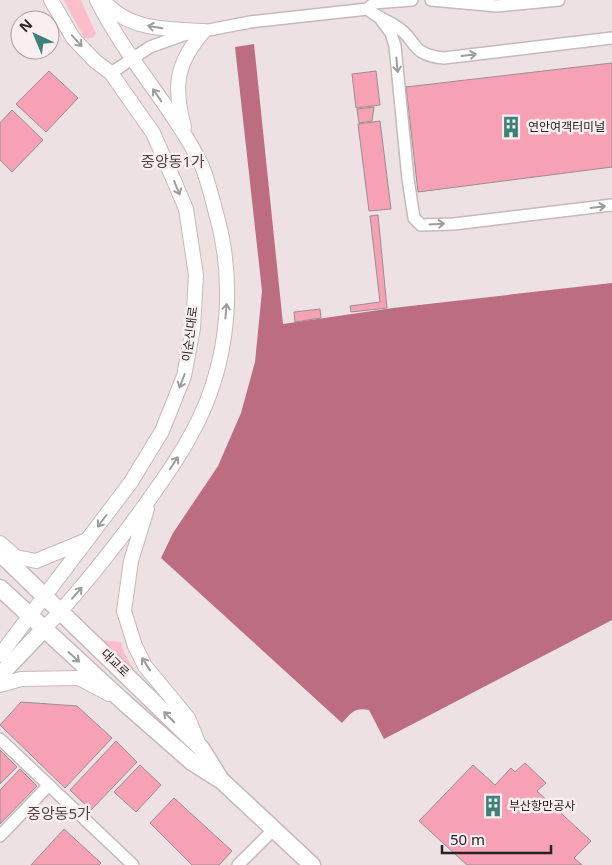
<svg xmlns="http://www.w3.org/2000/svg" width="612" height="865" font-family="'Noto Sans','Noto Sans KR',sans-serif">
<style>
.green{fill:#febdcb}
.water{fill:#bd6d81}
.building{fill:#f7a1b6;stroke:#998e90}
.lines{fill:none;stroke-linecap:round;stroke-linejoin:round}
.minor-casing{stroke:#c5b9bb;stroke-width:14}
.tertiary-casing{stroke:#c5b9bb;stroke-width:16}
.secondary-casing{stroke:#c5b9bb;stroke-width:19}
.minor{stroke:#fff;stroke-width:11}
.tertiary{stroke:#fff;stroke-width:14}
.secondary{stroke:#fff;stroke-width:16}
.oneway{stroke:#9e9c9c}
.labels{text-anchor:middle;stroke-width:5;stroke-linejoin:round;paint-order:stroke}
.poi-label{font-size:12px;fill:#272323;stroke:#faeef0;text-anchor:start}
.street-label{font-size:12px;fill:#272323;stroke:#faeef0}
.quarter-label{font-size:15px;fill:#4d4446;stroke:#faeef0}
</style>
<rect width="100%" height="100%" fill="#ede1e3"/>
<g class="green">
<path d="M64,0H81L96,34L92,38H84Z"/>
<path d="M99,640L121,642L125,655L134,669L129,671Z"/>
</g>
<path class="water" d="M254,44L283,324L393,308L612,283V620L384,739L369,710C354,707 351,713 342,723L161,558L173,533L218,466L241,413L255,362L262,291L235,47Z"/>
<g class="building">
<path d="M612,63V167L418,192L406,87Z"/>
<path d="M49,71L78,98L46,132L16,104Z"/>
<path d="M376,71L380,105L356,108L352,74Z"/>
<path d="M374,107L372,121L359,123L357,109Z"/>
<path d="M12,110L43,140L12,172L0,160V123Z"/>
<path d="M380,121L391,209L369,211L358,124Z"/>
<path d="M378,215L387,308L351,312L350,306L380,302L370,216Z"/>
<path d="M320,309L321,318L295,322L294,312Z"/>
<path d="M21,702L77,706L112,738L65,788L0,725Z"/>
<path d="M116,741L137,762L91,810L70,790Z"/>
<path d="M0,750L17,767L0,784Z"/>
<path d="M525,763L546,783L537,791L591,841L574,858L582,865H467L419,821L473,765L495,785L511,768L515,772Z"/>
<path d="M140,765L161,785L136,812L114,792Z"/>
<path d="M20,769L37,786L0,824V790Z"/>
<path d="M174,798L232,851L219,865H192L150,823Z"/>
<path d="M64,829L101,863L99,865H31Z"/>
</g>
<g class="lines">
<g class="minor-casing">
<g id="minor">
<path d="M431,0L497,6L559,0"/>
<path d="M368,9C376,17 384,19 394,25C418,38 408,55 444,58L612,38"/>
<path d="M382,21L391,33L395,46L408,179L414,218L421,225L454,224L612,205"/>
<path d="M111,73L150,47L183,35L250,22L368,9L374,3L412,0"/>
<path d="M0,739L133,865"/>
<path d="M0,836L49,785"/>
<path d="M238,865L274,829"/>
</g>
</g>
<g class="tertiary-casing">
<g id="tertiary">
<path d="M103,0C128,31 168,29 204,31"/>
<path d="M184,127C173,86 176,63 204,31"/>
<path d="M147,509L131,561L124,611L135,646L145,666L188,718L199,745"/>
<path d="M0,543L16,557L36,561L87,540"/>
<path d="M44,629C79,592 110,553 140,512C164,479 189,444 205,406C230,345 234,276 216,213C212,198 208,181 202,166C173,107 126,59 97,0"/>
<path d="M0,655L131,482L162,431L184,376L193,328L196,275L186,209L175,183L153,133L111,73L95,61L73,38L51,0"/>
<path d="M0,685L21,679L79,678L109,694"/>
</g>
</g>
<g class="secondary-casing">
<g id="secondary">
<path d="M0,553L201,748L219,777"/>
<path d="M0,588L127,705L192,762L222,781L312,865"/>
<path d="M0,675L44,629"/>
</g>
</g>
<use href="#minor" class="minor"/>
<use href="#tertiary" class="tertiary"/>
<use href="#secondary" class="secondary"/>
</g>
<defs><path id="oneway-shaft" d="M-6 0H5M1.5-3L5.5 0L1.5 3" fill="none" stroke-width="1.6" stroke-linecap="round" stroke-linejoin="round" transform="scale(1.25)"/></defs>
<g class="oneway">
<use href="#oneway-shaft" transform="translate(155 27) rotate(-171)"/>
<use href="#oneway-shaft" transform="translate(77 41) rotate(48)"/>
<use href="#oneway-shaft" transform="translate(469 55) rotate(-7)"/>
<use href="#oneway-shaft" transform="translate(397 65) rotate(85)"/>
<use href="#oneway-shaft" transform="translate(157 95) rotate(-125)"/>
<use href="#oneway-shaft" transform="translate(177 188) rotate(68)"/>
<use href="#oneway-shaft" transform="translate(598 207) rotate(-7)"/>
<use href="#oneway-shaft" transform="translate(437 224) rotate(-3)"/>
<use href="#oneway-shaft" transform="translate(226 311) rotate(-85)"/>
<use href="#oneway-shaft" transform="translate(182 381) rotate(111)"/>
<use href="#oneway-shaft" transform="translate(174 463) rotate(-56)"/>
<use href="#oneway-shaft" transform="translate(102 521) rotate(127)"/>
<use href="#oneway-shaft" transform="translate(77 593) rotate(-49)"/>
<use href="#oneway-shaft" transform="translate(74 657) rotate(42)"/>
<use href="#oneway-shaft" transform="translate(146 664) rotate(-122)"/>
<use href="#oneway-shaft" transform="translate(169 717) rotate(-135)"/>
</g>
<defs>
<g id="building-bare" transform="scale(1.725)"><path d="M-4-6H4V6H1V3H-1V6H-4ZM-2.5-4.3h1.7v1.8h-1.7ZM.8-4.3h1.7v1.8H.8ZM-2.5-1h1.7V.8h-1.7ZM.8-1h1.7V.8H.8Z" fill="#3c8279" stroke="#faeef0" stroke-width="2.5" paint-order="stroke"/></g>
</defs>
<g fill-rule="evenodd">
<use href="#building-bare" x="511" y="127"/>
<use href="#building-bare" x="493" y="806"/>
</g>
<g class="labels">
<g class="poi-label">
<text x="528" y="131">연안여객터미널</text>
<text x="509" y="810">부산항만공사</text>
</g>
<g class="street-label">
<text transform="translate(190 334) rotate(-83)" y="4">이순신대로</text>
<text transform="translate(115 663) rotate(44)" y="4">대교로</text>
</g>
<g class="quarter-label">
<text x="173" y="167">중앙동1가</text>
<text x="59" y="819">중앙동5가</text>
</g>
</g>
<g transform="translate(35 35) rotate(316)"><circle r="24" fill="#faeef0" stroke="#a69d9e"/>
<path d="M0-4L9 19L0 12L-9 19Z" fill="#3c8279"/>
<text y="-8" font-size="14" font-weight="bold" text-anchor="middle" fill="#272323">N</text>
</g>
<path d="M442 845v8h109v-8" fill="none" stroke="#272323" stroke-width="2.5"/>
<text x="450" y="845" font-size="15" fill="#272323" stroke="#faeef0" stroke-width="4" paint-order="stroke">50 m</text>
</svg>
